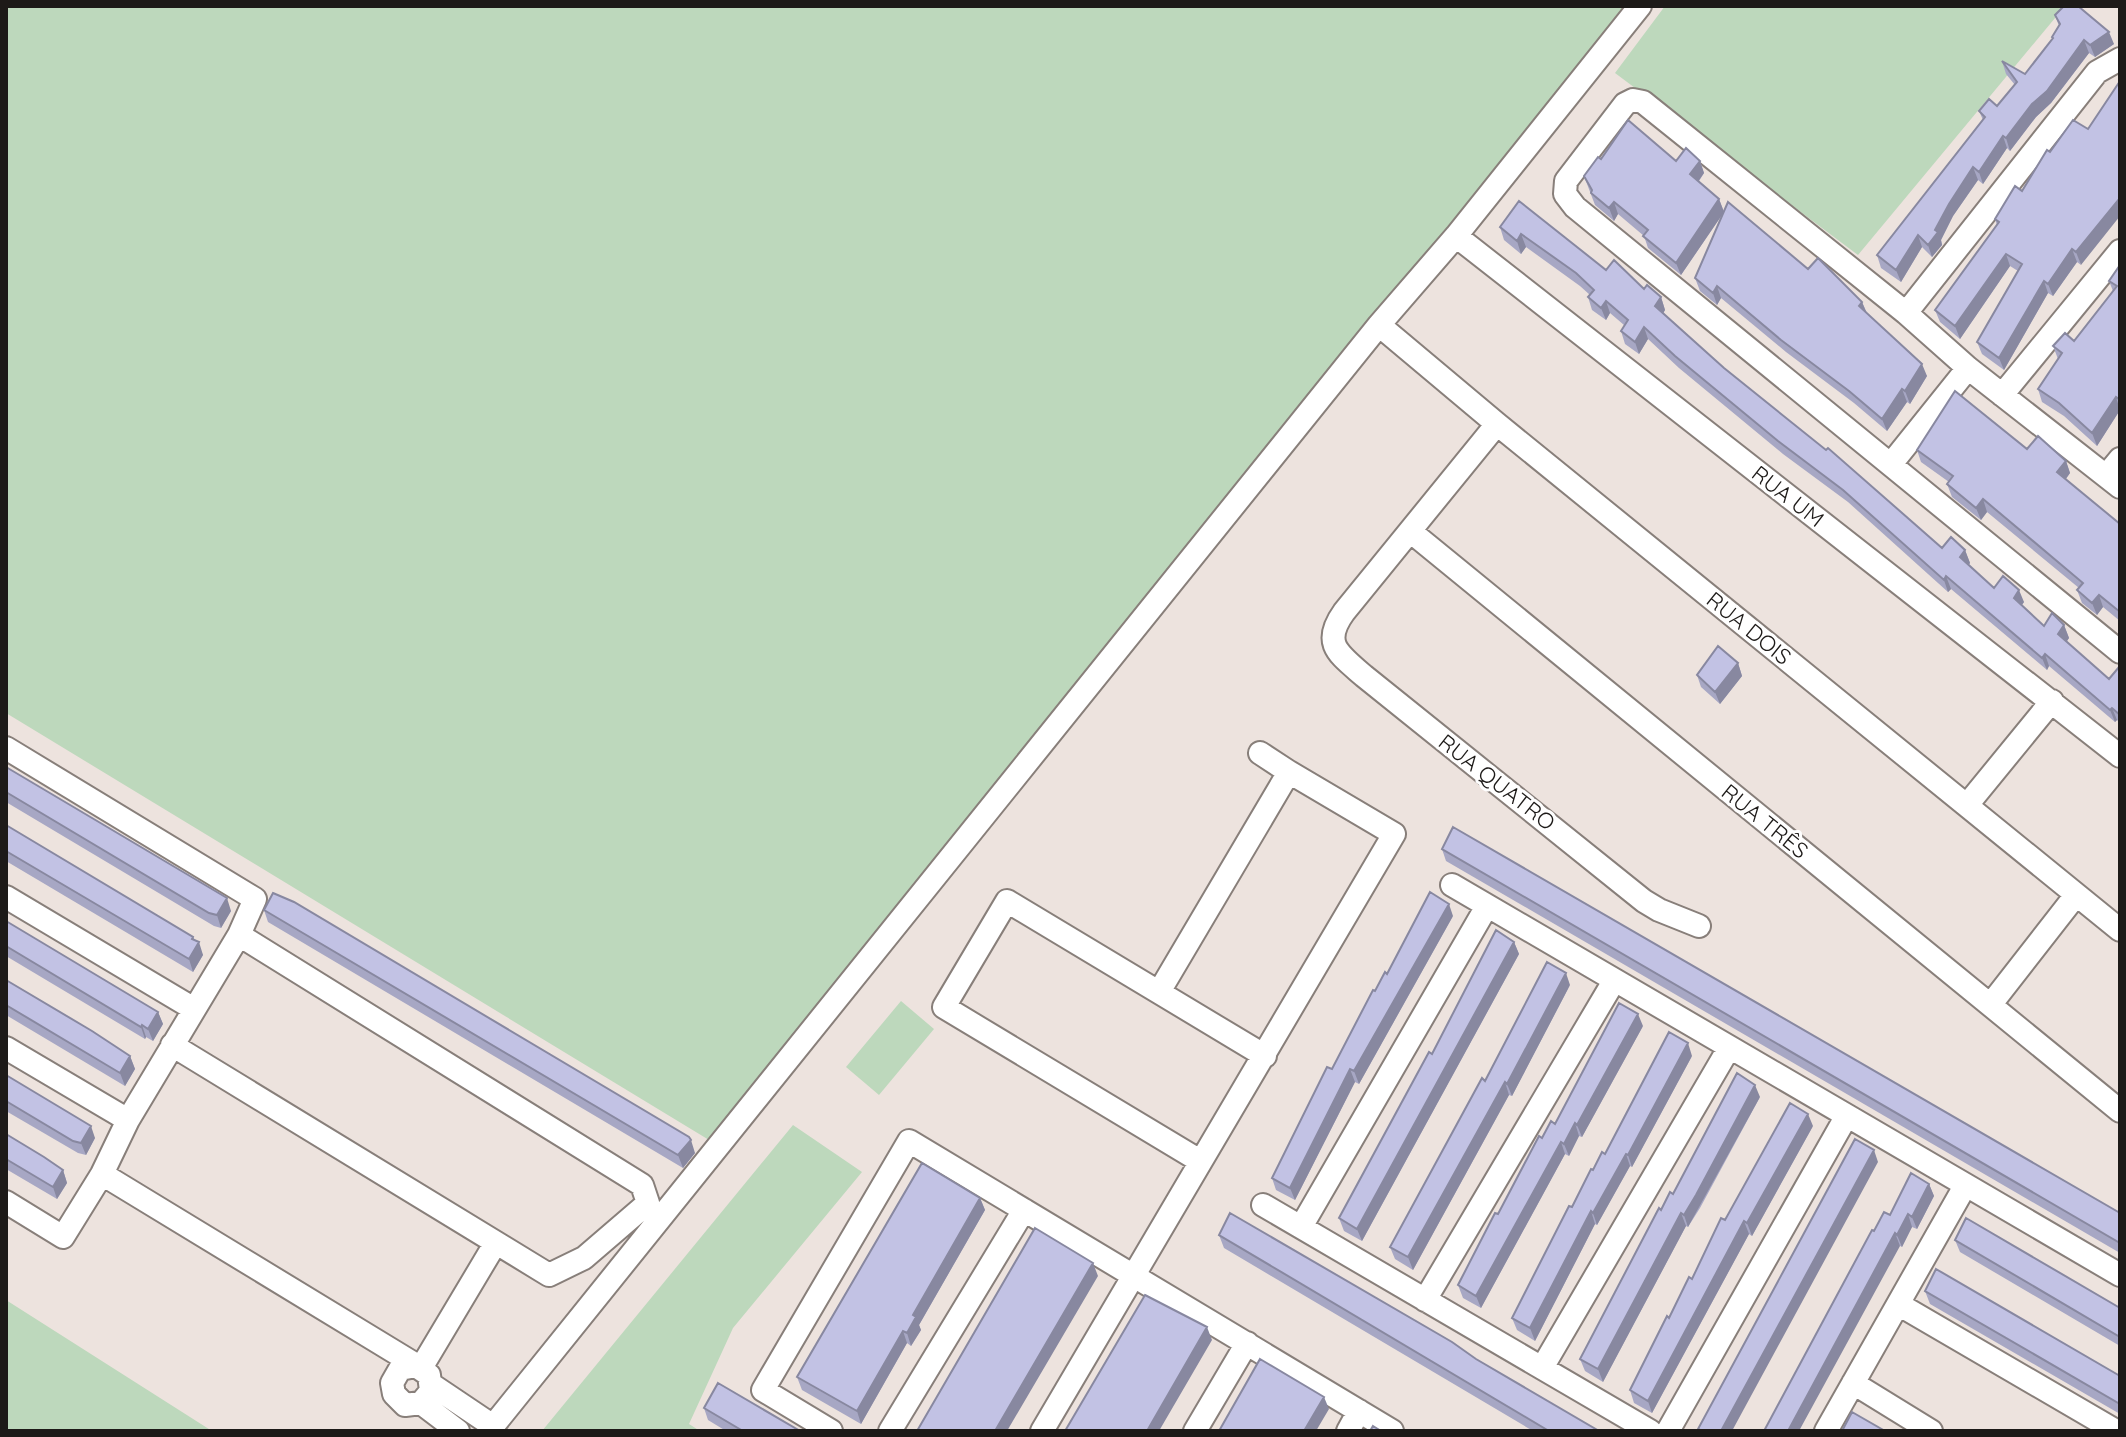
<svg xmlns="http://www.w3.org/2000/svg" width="2126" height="1437" font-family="Quicksand,sans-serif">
<rect width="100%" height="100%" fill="#ede3de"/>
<path fill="#bdd8bc" d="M6 6H1628L714 1143 6 713Z
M1665 6H2065L1858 255 1615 73Z
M901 1001 934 1029 879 1095 846 1067Z
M793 1125 862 1172 733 1328 689 1424 700 1431H542Z
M6 1300 212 1431H6Z"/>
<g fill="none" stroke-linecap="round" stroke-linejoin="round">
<g stroke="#887f7a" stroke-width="26">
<path id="minor" d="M1456 236 2120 756
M1906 313 2097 72 2120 59
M1379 325 1497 424 2120 930
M2002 395 2120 251
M1497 424 1344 612C1321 644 1339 654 1364 676L1644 901 1659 910 1699 926
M1891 464 1968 368
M2106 476 2120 459
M2120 487 1968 368 1906 313 1643 102 1633 100 1625 104 1566 181 1565 194 1575 207 2120 652
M1410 531 2120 1111
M6 748 255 899 239 935 128 1120 102 1174 63 1237 6 1202
M1260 753 1289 772
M1967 805 2052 701
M1452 885 2120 1275
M6 897 194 1009
M1991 1004 2076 895
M172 1045 549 1275 584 1258 648 1203 642 1185 239 935
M6 1048 128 1120
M1200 1161 944 1007 1007 901 1265 1056
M102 1174 421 1368 495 1244
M1263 1205 1650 1431
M1301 1227 1487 906
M1425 1300 1614 981
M1898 1304 2116 1431
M1542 1368 1729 1048
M1853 1383 1931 1431
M432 1385 493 1426
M421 1403 431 1391 429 1375 416 1366 400 1369 392 1383 394 1394 405 1405 421 1403 458 1431
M489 1431 1379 325 1456 236 1640 6
M831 1431 763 1390 909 1141 1392 1431
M890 1431 1024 1210
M1042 1431 1394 834 1289 772 1159 992
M1195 1431 1247 1343
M1348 1431 1359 1411
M1668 1431 1846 1117
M1826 1431 1965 1186"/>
</g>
<use href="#minor" stroke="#fff" stroke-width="22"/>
</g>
<path fill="#a7a7c4" d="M2055 15 2114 44 2095 57 2089 53 2051 103 2036 117 2010 151 2007 148 1983 184 1978 180 1953 216 1941 240 1942 245 1932 257 1922 247 1901 282 1881 268 1877 255 1983 120 1979 111 1997 106 2015 85 2006 74 2002 61 2025 74 2052 39V37L2059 26Z
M2047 150 2081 265 2077 262 2053 296 2048 293 2004 370 1982 354 1977 342 2018 271 2010 266 1960 339 1940 322 1935 310 1997 225 1995 219 2022 191Z
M1676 161H1700L1704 173 1699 181 1719 199 1724 212 1681 275 1648 248 1644 236 1618 214 1614 221 1595 205 1584 176Z
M1519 201 1606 270 1661 297 1665 310 1663 313 1724 368 1942 548 1965 550 1970 563 1968 565 1994 588 2024 602 2022 605 2044 626 2064 625 2069 638 2066 642 2109 679 2120 668V723L2117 720 2115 722 2049 666 2047 670 1951 589 1948 592 1848 502 1783 454 1679 368 1648 339 1639 354 1625 344 1621 331 1624 325 1610 313 1606 320 1592 310 1588 297 1590 295 1580 286 1526 247 1521 254 1504 240 1500 227Z
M2120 265V410L2097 446 2064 416 2042 402 2038 389 2058 359 2053 346 2074 341 2113 291 2109 281Z
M1808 269 1862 302 1867 313 1927 376 1910 404 1907 402 1887 431 1854 403 1786 352 1721 298 1717 305 1700 291 1695 278Z
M2027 449 2066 461 2070 473 2066 479 2120 524V621L2103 607 2097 615 2082 603 2077 590 2079 588 1987 512 1981 520 1952 497 1947 484 1949 482 1921 462 1917 450Z
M1738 663 1742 676 1720 704 1701 687 1697 675Z
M6 767 231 911 221 928 214 926 6 802Z
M6 825 195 940 203 955 193 972 6 861Z
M1442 849 2120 1213V1253L1446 861Z
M264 910 695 1153 683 1168 268 922Z
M1453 916 1359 1084 1355 1082 1295 1200 1276 1190 1272 1178 1375 991 1387 974Z
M6 921 158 1012 163 1024 153 1041 146 1037 145 1039 6 956Z
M1514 942 1519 954 1362 1241 1344 1231 1339 1218 1432 1054Z
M6 980 130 1056 135 1069 125 1086 6 1015Z
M1570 985 1512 1096 1509 1095 1413 1270 1395 1259 1390 1247Z
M1643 1026 1582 1137 1579 1136 1569 1156 1565 1154 1481 1308 1463 1298 1458 1285 1542 1138Z
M1692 1056 1632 1167 1630 1166 1597 1225 1595 1224 1535 1341 1517 1330 1512 1318 1593 1170 1605 1154Z
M6 1075 95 1138 86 1155 78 1153 6 1111Z
M1760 1097 1700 1208 1688 1227 1686 1226 1603 1382 1585 1371 1580 1359 1661 1210 1673 1194Z
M1813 1126 1752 1236 1749 1234 1652 1413 1634 1403 1630 1390 1725 1220Z
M6 1134 63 1170 67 1183 57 1199 6 1169Z
M1929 1184 1934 1196 1917 1229 1912 1227 1902 1247 1874 1231 1890 1215Z
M980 1198 985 1210 919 1325 921 1330 911 1346 907 1343 861 1424 802 1390 797 1377Z
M1219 1235 1476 1359 1599 1431H1533L1224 1248Z
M1955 1240 2120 1308V1346L1960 1252Z
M1925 1291 2120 1376V1414L1930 1304Z
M704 1408 800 1431H726L708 1420Z"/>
<path fill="#8888a0" d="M2109 32 2114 44 2095 57 2090 45Z
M2084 40 2089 53 2051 103 2036 117 2010 151 2006 138 2032 104Z
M2003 136 2007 148 1983 184 1979 172Z
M1700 161 1704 173 1695 186 1690 174Z
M1973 167 1978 180 1953 216 1941 240 1942 245 1932 257 1928 245 1949 204Z
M2120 198V216L2081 265 2076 252Z
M1719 199 1724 212 1681 275 1676 263Z
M1614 202 1618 214 1614 221 1609 208Z
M1521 234 1526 247 1521 254 1517 241Z
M1918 235 1922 247 1901 282 1896 270Z
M2072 249 2077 262 2053 296 2048 284Z
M2006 254 2010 266 1960 339 1955 326Z
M2044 281 2048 293 2004 370 1999 358Z
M1717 286 1721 298 1717 305 1713 293Z
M1661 297 1665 310 1660 319 1655 306Z
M1606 301 1610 313 1606 320 1601 308Z
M1862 302 1867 314 1859 306Z
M1644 327 1648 339 1639 354 1635 342Z
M1922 364 1927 376 1910 404 1905 391Z
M1902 389 1907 402 1887 431 1882 419Z
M2116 397 2120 410 2097 446 2092 433Z
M2066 461 2070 473 2062 484 2057 472Z
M1983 499 1987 512 1981 520 1976 508Z
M1965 550 1970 563 1965 570 1960 557Z
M1946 576 1951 589 1948 592 1944 580Z
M2019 590 2024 602 2018 610 2014 598Z
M2099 595 2103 607 2097 615 2092 603Z
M2064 625 2069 638 2063 647 2058 634Z
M2045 654 2049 666 2047 670 2042 658Z
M1738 663 1742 676 1720 704 1715 692Z
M2112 708 2117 720 2115 722 2110 710Z
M227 898 231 911 221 928 217 915Z
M1449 904 1453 916 1359 1084 1354 1071Z
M193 937 197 946 199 942 203 955 193 972 189 959Z
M1514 942 1519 954 1362 1241 1357 1229Z
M1566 973 1570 985 1512 1096 1507 1084Z
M158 1012 163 1024 153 1041 148 1029Z
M1638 1014 1643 1026 1582 1137 1577 1125Z
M142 1025 146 1037 145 1039 141 1027Z
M1688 1043 1692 1056 1632 1167 1628 1155Z
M130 1056 135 1069 125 1086 120 1073Z
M1350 1069 1355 1082 1295 1200 1290 1188Z
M1505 1082 1509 1095 1413 1270 1408 1257Z
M1755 1085 1760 1097 1688 1227 1684 1215Z
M1808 1114 1813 1126 1752 1236 1747 1223Z
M1575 1123 1579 1136 1569 1156 1564 1144Z
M91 1126 95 1138 86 1155 81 1143Z
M691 1140 695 1153 683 1168 678 1155Z
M1561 1142 1565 1154 1481 1308 1476 1296Z
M1874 1150 1878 1162 1732 1431H1721Z
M1626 1154 1630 1166 1597 1225 1593 1213Z
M63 1170 67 1183 57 1199 53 1187Z
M1929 1184 1934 1196 1917 1229 1912 1217Z
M980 1198 985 1210 919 1325 921 1330 911 1346 907 1333 913 1315Z
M1591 1211 1595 1224 1535 1341 1530 1328Z
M1681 1213 1686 1226 1603 1382 1598 1369Z
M1908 1214 1912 1227 1902 1247 1897 1235Z
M1744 1221 1749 1234 1652 1413 1648 1401Z
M1895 1233 1900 1246 1799 1431H1788Z
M1093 1263 1098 1276 1007 1431H995Z
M1207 1327 1212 1340 1159 1431H1147Z
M903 1331 907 1343 861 1424 857 1411Z
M1324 1397 1329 1409 1316 1431H1304Z"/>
<path fill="#c2c2e4" stroke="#8888a0" stroke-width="2" d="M2064 6H2078L2109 32 2090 45 2084 40 2047 91 2032 104 2006 138 2003 136 1979 172 1973 167 1949 204 1935 230 1938 232 1928 245 1918 235 1896 270 1877 255 1985 117 1979 111 1989 99 1997 106 2017 82 2002 61 2025 74 2053 38 2052 37 2060 24 2055 15Z
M2120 81V198L2076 252 2072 249 2048 284 2044 281 1999 358 1977 342 2022 264 2006 254 1955 326 1935 310 1999 222 1995 219 2015 186 2022 191 2047 150 2050 152 2073 120 2088 129Z
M1628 120 1676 161 1686 148 1700 161 1690 174 1719 199 1676 263 1643 236 1648 230 1614 202 1609 208 1591 193 1592 190 1584 176 1598 157 1601 159Z
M1519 201 1606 270 1614 260 1644 289 1647 285 1661 297 1655 306 1724 368 1826 450 1828 448 1942 548 1951 537 1965 550 1960 557 1994 588 2003 576 2019 590 2014 598 2044 626 2052 613 2064 625 2058 634 2109 679 2119 667 2120 715 2112 708 2110 710 2045 654 2042 658 1946 576 1944 580 1843 490 1778 441 1675 356 1644 327 1635 342 1621 331 1628 320 1606 301 1601 308 1588 297 1594 290 1576 273 1521 234 1517 241 1500 227Z
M1728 202 1808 269 1818 258 1862 302 1859 306 1922 364 1905 391 1902 389 1882 419 1849 391 1781 340 1717 286 1713 293 1695 278Z
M2120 265V400L2116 397 2092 433 2059 403 2038 389 2062 353 2053 346 2065 333 2074 341 2117 286 2109 281Z
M1955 391 2027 449 2038 436 2066 461 2057 472 2120 524V612L2099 595 2092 603 2077 590 2083 583 1983 499 1976 508 1947 484 1953 476 1917 450Z
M1718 646 1738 663 1715 692 1697 675Z
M6 767 227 898 217 915 209 913 6 792Z
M6 825 193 937 192 939 199 942 189 959 6 851Z
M1453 827 2120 1213V1243L1442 849Z
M1430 892 1449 904 1354 1071 1350 1069 1290 1188 1272 1178 1327 1067 1332 1069 1373 990 1375 991 1385 972 1387 974Z
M273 893 294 902 689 1137 691 1140 678 1155 264 910Z
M6 921 158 1012 148 1029 142 1025 141 1027 6 946Z
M1496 930 1514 942 1357 1229 1339 1218 1429 1052 1432 1054Z
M1547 962 1566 973 1507 1084 1505 1082 1408 1257 1390 1247 1482 1078 1485 1081Z
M6 980 92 1031 130 1056 120 1073 6 1005Z
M1619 1003 1638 1014 1577 1125 1575 1123 1564 1144 1561 1142 1476 1296 1458 1285 1495 1213 1498 1214 1539 1136 1542 1138 1551 1121 1555 1124Z
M1669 1032 1688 1043 1628 1155 1626 1154 1593 1213 1591 1211 1530 1328 1512 1318 1569 1206 1572 1207 1591 1169 1593 1170 1602 1152 1605 1154Z
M1737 1073 1755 1085 1696 1195 1684 1215 1681 1213 1598 1369 1580 1359 1659 1208 1661 1210 1670 1192 1673 1194Z
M6 1075 91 1126 81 1143 73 1141 6 1101Z
M1790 1103 1808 1114 1747 1223 1744 1221 1648 1401 1630 1390 1667 1316 1669 1318 1689 1277 1692 1279 1721 1218 1725 1220Z
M6 1134 44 1157 63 1170 53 1187 6 1159Z
M1855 1139 1874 1150 1721 1431H1702L1698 1429Z
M922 1163 980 1198 913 1315 916 1317 907 1333 903 1331 857 1411 797 1377Z
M1911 1173 1929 1184 1912 1217 1908 1214 1897 1235 1895 1233 1788 1431H1764L1872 1230 1874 1231 1884 1212 1890 1215Z
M1230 1213 1452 1342 1476 1359 1599 1431H1549L1219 1235Z
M1966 1218 2120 1308V1337L1955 1240Z
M1035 1228 1093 1263 995 1431H917Z
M1936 1269 2120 1376V1404L1925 1291Z
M1145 1295 1207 1327 1147 1431H1065Z
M1260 1359 1324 1397 1304 1431H1219Z
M718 1383 800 1431H743L704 1408Z
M1852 1412 1885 1431H1842Z
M1373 1426 1381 1431H1370Z"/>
<g text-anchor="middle" stroke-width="6" stroke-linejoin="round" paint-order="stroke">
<g font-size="22" fill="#1d1a18" stroke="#fff">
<text transform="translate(1788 496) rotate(38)" y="8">RUA UM</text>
<text transform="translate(1749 628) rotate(39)" y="8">RUA DOIS</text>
<text transform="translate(1497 782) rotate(38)" y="8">RUA QUATRO</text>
<text transform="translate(1765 821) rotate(39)" y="8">RUA TRÊS</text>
</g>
</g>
<rect width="2126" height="1437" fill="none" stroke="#1d1a18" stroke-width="16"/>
</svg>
